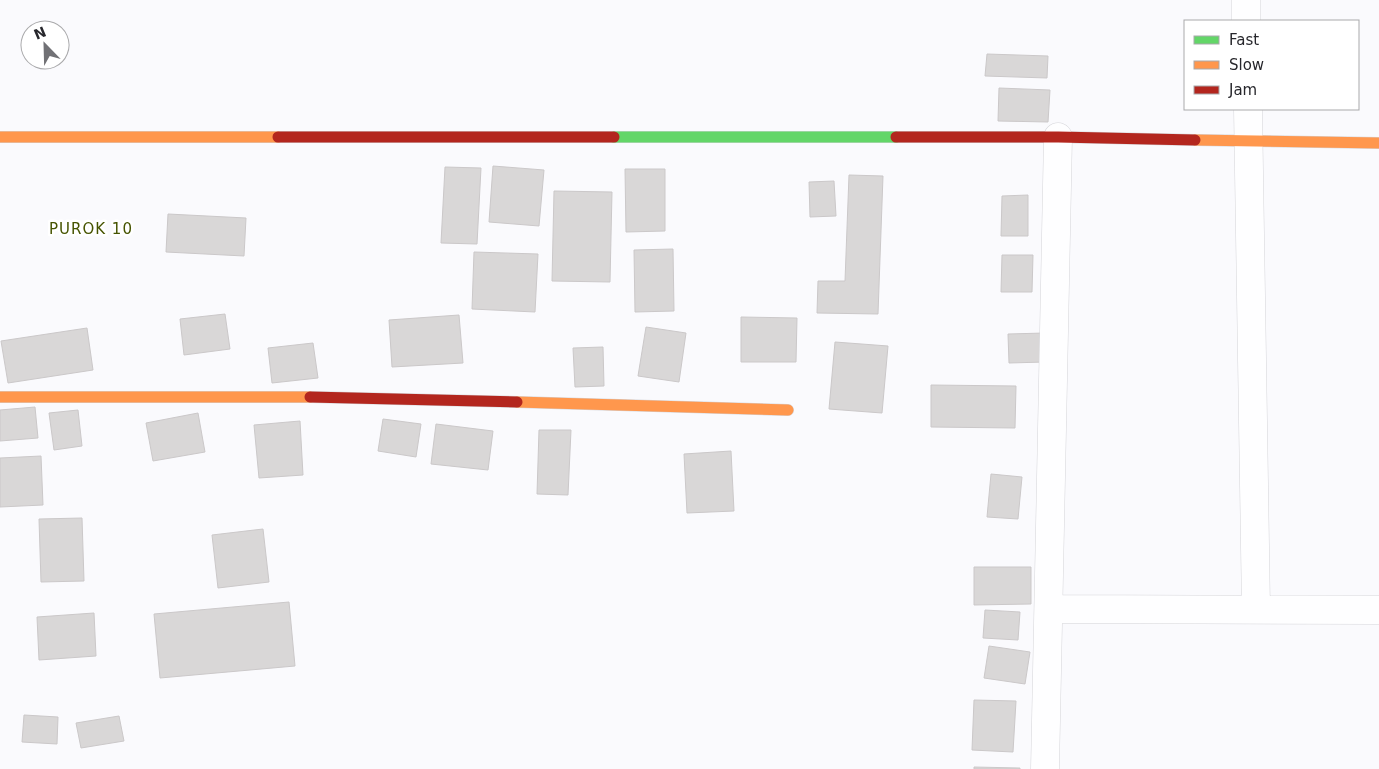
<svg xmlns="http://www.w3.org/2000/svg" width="1379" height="769" font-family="'DejaVu Sans',sans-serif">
<rect width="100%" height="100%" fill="#fafafd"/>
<path fill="#d9d7d7" stroke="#cbc8c9" d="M987 54 1048 56 1047 78 985 76Z
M999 88 1050 90 1048 122 998 121Z
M493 166 544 170 539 226 489 222Z
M445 167 481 168 477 244 441 243Z
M625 169H665V231L626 232Z
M849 175 883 176 878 314 817 313 818 281H845Z
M834 181 836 216 810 217 809 182Z
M554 191 612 192 610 282 552 281Z
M1028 195V236H1001L1002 196Z
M168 214 246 218 244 256 166 252Z
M673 249 674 311 635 312 634 250Z
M474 252 538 254 535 312 472 309Z
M1002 255H1033L1032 292H1001Z
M225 314 230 349 184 355 180 319Z
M459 315 463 363 392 367 389 320Z
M741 317 797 318 796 362H741Z
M646 327 686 333 679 382 638 376Z
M87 328 93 370 8 383 1 341Z
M1045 333V362L1009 363 1008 334Z
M835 342 888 346 882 413 829 409Z
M313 343 318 378 272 383 268 348Z
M603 347 604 386 575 387 573 348Z
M931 385 1016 386 1015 428 931 427Z
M35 407 38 438 0 441V410Z
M78 410 82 446 54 450 49 413Z
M198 413 205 452 153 461 146 423Z
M383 419 421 424 416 457 378 451Z
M300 421 303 475 259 478 254 425Z
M436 424 493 431 488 470 431 464Z
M539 430H571L568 495 537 494Z
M731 451 734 511 687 513 684 454Z
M41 456 43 505 0 507V458Z
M991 474 1022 477 1018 519 987 517Z
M82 518 84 581 41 582 39 519Z
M263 529 269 582 218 588 212 535Z
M974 567H1031V604L974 605Z
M289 602 295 666 160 678 154 614Z
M985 610 1020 612 1018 640 983 638Z
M94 613 96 656 39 660 37 617Z
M989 646 1030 652 1025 684 984 678Z
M974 700 1016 701 1013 752 972 750Z
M24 715 58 717 57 744 22 742Z
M119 716 124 741 81 748 76 723Z
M974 767 1020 768V769H974Z"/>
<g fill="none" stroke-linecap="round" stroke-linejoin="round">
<g stroke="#d5d5d9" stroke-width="29">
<path id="street" d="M1246 0V21
M1248 109 1256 609
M1049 609 1379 610
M1045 769 1058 137"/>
</g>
<g stroke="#d5d5d9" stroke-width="12">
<path id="fast" d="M614 137H896"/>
</g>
<g stroke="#d5d5d9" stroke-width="12">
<path id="slow" d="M0 137H278
M1195 140 1379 143
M0 397H310
M517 402 788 410"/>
</g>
<g stroke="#d5d5d9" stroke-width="12">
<path id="jam" d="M278 137H614
M896 137H1058L1195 140
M310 397 517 402"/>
</g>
<use href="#street" stroke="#fefeff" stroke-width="28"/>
<use href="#fast" stroke="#63d668" stroke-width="11"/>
<use href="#slow" stroke="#ff974d" stroke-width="11"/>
<use href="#jam" stroke="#b3261e" stroke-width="11"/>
</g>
<g text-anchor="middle" stroke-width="5" stroke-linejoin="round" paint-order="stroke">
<g font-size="15" letter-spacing="1" fill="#465400" stroke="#fff">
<text x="91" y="234">PUROK 10</text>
</g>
</g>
<rect x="1184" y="20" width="175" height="90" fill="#ffffff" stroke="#a9a9ab"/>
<rect x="1194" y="36" width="25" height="8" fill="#63d668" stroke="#a9a9ab"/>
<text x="1229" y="45" font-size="15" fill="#27272c">Fast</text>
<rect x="1194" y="61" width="25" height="8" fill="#ff974d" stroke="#a9a9ab"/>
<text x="1229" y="70" font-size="15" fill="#27272c">Slow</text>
<rect x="1194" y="86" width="25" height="8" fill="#b3261e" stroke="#a9a9ab"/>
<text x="1229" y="95" font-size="15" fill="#27272c">Jam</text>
<g transform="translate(45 45) rotate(337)"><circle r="24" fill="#ffffff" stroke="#a9a9ab"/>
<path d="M0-4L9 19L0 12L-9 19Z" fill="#717175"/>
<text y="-8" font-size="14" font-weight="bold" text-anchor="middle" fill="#27272c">N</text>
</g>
</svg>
